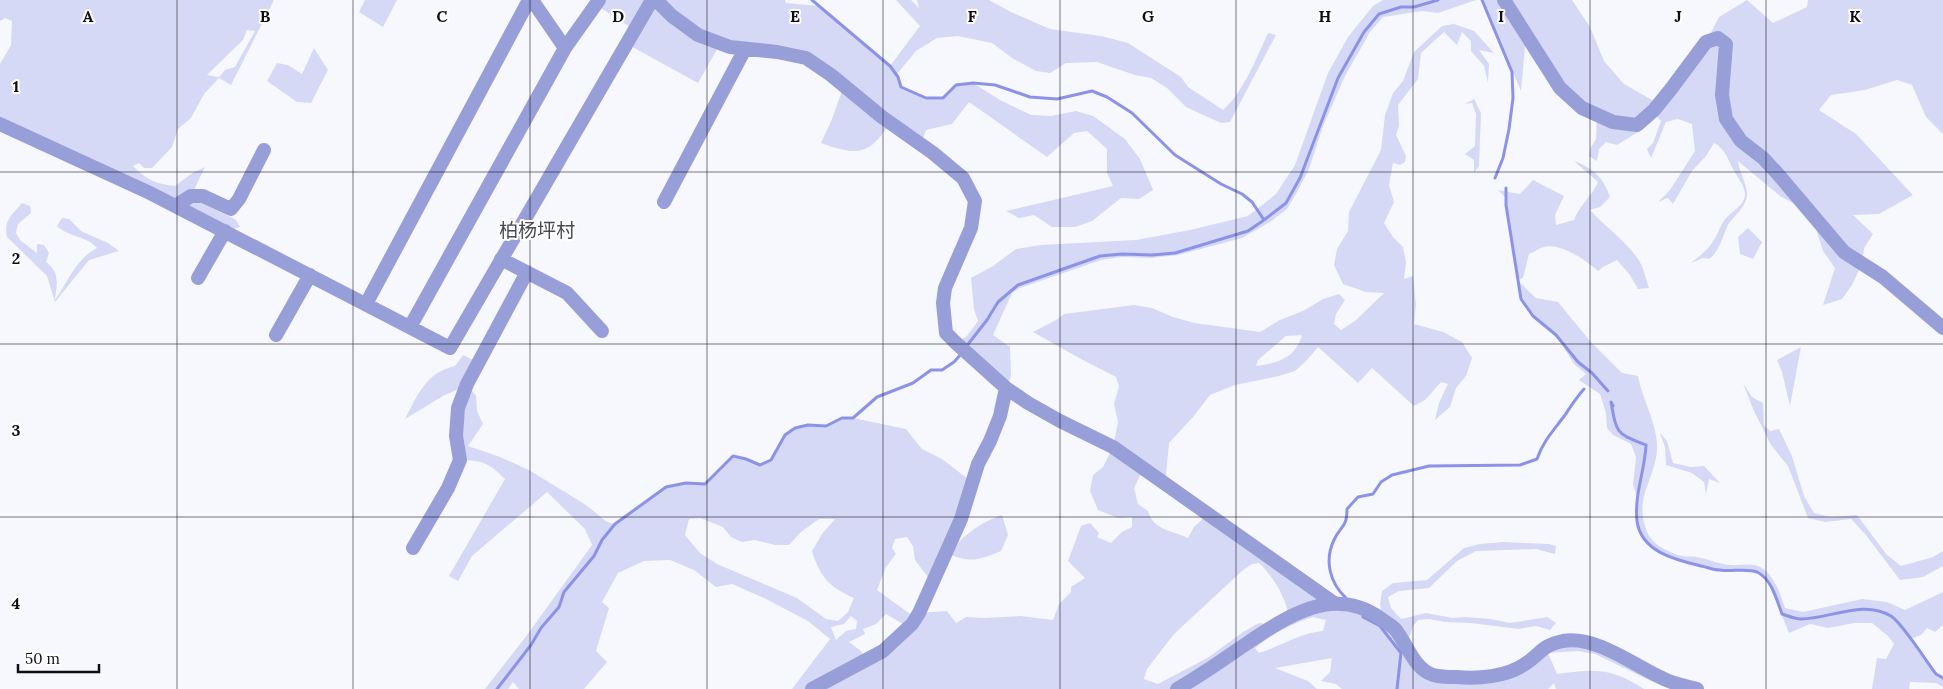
<svg xmlns="http://www.w3.org/2000/svg" width="1943" height="689" font-family="Lora,'Noto Sans SC',serif">
<rect width="100%" height="100%" fill="#f7f8fd"/>
<path fill="#d5d9f6" fill-rule="evenodd" d="M0 0H274L231 85 219 78 204 94 191 118 178 129 172 147 152 168H144L139 163 133 166C147 180 156 184 175 186L191 174 205 167 191 196 236 220 240 227 225 231 0 124V64L11 45 12 21 5 18 0 21ZM247 30 255 31 235 67 225 70 219 77 207 75 243 40Z
M365 0H397L383 27 359 12Z
M599 0H785L786 3 819 6 890 66 920 26 896 0H911L919 8 917 0H989L1011 12 1050 29 1101 36 1128 43 1181 77 1188 87 1223 110C1243 93 1257 57 1268 33L1276 35 1230 122 1221 123 1186 107 1167 88 1151 78 1135 75 1097 62 1066 63 1050 73 1036 71 1012 58 992 43 958 36 937 38 916 51 897 74 902 87 926 98H943L956 85 973 83 1000 100 1031 115 1051 116 1076 111 1093 116 1125 139 1140 159 1153 190 1139 199 1121 198 1092 221 1075 227H1052L1034 215 1019 218 1006 211 1113 186 1107 173V149L1087 131 1074 133 1047 157 969 102 952 124 926 130 921 144 890 123C869 156 857 156 821 143L832 119 844 85 806 58 720 44 698 83 627 44 635 30 596 5Z
M1383 0H1476L1438 13 1422 11 1383 17 1370 32 1345 76 1323 126 1309 169 1297 192 1287 209 1270 222 1242 238 1178 255 1151 258 1121 257 1101 260 1020 288 1012 293 993 335 1010 347 1011 376 1006 388 956 343 967 336 978 321 974 309 971 278 993 266 1016 249 1041 245 1136 240 1190 230 1248 216 1276 194 1295 165 1328 73 1348 37 1373 6Z
M1482 0H1572L1590 27 1604 61 1624 84 1659 104 1706 42 1719 17 1747 0 1773 23 1807 7 1808 0H1943V134L1926 117 1912 85 1897 80 1865 90 1831 95 1819 110 1856 134 1913 195 1879 214 1853 215 1873 234 1864 248 1862 264 1852 285 1842 299 1823 305 1835 268 1823 251 1811 213 1780 196 1738 161C1739 171 1748 187 1747 195 1746 208 1734 215 1728 225 1722 237 1720 251 1709 259L1703 258 1691 263C1700 256 1709 249 1715 238 1719 232 1721 224 1726 218 1732 211 1744 206 1745 195 1745 185 1736 176 1732 167 1727 157 1724 148 1714 143L1706 156 1692 171 1673 204 1668 198 1658 202 1670 190 1695 151 1692 124 1678 119 1666 122 1651 158 1647 149 1653 143 1661 121 1657 117 1643 129 1617 145 1606 142 1599 149 1597 161 1589 156 1590 149 1596 139 1597 115 1582 108 1526 35 1521 91Z
M1454 24 1474 31 1494 53 1479 50 1489 64 1488 83 1484 66 1471 51V41L1462 32 1457 45 1444 32 1421 53 1418 79 1398 105 1399 126 1396 135 1406 156 1405 162 1400 165 1393 163 1389 185 1394 202 1384 223 1393 237 1403 247 1406 262 1404 279 1413 276 1416 305 1414 324 1443 332 1462 342 1472 358 1466 376 1456 388 1450 407 1435 420 1439 403 1448 384 1441 382 1425 400 1414 406 1372 368 1358 383 1318 347 1306 361 1295 371 1279 376 1235 385 1210 395 1193 417 1169 443 1165 485 1143 470 1134 488 1138 504 1148 511C1153 530 1171 530 1188 538L1194 527 1208 514 1292 575 1383 619 1380 604 1382 591 1393 583 1427 580 1464 548 1480 544 1503 542 1549 544 1556 546 1555 554 1536 549 1476 551 1457 561 1429 588 1399 591 1388 597 1391 608 1401 619 1426 613 1453 618 1465 617 1491 619 1510 623 1547 617 1556 623 1550 630 1536 626 1519 629 1470 623 1445 622 1429 619 1418 620 1413 626 1406 647 1433 674 1486 678 1545 646 1588 644 1673 688 1649 680 1595 654 1578 651 1548 653 1557 674C1595 669 1610 667 1644 689H1556L1554 683 1548 689H1342L1336 684 1321 681 1330 672 1332 658 1275 668 1308 681 1317 689H792L830 639 808 621 764 598 732 584 716 587 694 570 670 560 644 561 618 573 602 602 609 608 596 651 607 662 584 689H519L513 682 508 689H485L527 635 592 545 585 529 547 492 472 556 458 581 449 576 505 479C489 463 482 460 460 460L467 385 443 396 405 419C418 395 425 373 455 366L463 355 479 363 467 384 476 396 477 411 483 424 468 446 500 457 529 470 586 505 607 522 615 524 666 487 686 483 705 484 733 456 759 465 771 460 785 435 795 428 808 425 826 426 842 418H853L906 429 922 449 942 459 972 482 956 546C967 531 985 521 1002 515L1008 535 1001 551C977 561 970 563 946 553L933 584 915 560 913 546 907 537 895 539 892 548 896 554 886 567 877 590 910 614 903 624 886 614 876 624 863 629 865 634 849 642 861 651 865 660 919 613 947 611 956 623 966 617 984 618 1021 616 1053 620 1059 604 1071 592V587L1085 578 1068 561 1081 526 1090 523 1099 533 1097 537 1111 543 1122 532 1132 527V517L1118 518 1098 510 1090 491 1093 475 1103 467 1113 447 1118 422 1114 404 1119 386 1116 377 1081 359 1033 332 1056 320 1064 314 1134 305 1152 308 1173 317 1195 323 1260 332 1280 320 1303 311 1323 299 1339 294 1345 300 1336 314 1334 324 1341 330 1355 321 1384 293 1366 292 1343 284 1334 265 1337 249 1348 231 1349 212 1381 150 1385 115 1393 93 1403 81 1414 52 1442 26ZM1302 335C1295 359 1277 363 1256 366L1258 360 1286 336ZM700 518 723 527 731 537 742 542 755 540 775 545H789L801 532 819 519H835L822 534 812 551C820 577 829 587 854 598L848 612 838 621 826 619 797 598 717 564 700 553 685 535 689 519ZM1259 563C1274 578 1286 597 1289 618L1273 625 1259 623 1243 632 1209 657 1158 684 1144 679 1147 669 1174 634 1242 571 1252 564ZM851 616 857 621 856 629 846 631 836 640 831 627 844 624ZM1313 617 1326 620 1323 631C1299 633 1282 646 1259 653L1255 648C1272 634 1291 624 1313 617Z
M314 48 328 70 311 103 297 102 267 81 277 63 288 65 302 74Z
M1474 99 1481 113 1479 166 1474 173V160L1465 154 1475 146 1476 114 1472 103 1465 104Z
M1574 161C1593 168 1604 178 1610 197L1600 207 1590 210C1606 228 1627 241 1640 262 1644 269 1646 280 1649 288L1638 289 1630 275 1617 260 1603 267 1598 271C1587 261 1560 242 1544 247 1539 248 1534 252 1529 254L1523 278 1517 280 1536 298 1558 302 1590 341 1622 373 1638 376C1642 398 1657 424 1657 445 1658 478 1631 497 1648 534 1653 545 1670 553 1682 556 1687 557 1692 556 1697 557 1709 559 1718 564 1730 565 1743 566 1755 561 1766 571 1777 582 1780 594 1785 608L1803 612 1862 599 1887 602 1905 610 1943 592V625L1935 632 1927 628 1921 635 1910 639 1936 674 1943 678V687L1936 683 1910 682 1909 689H1872L1877 658 1886 659 1894 644 1888 636 1872 623H1854L1828 628 1810 624 1789 633 1767 579 1757 572 1720 570 1679 561 1663 555 1646 542 1637 522 1638 499 1633 485 1636 457 1631 444 1613 435 1607 428 1606 413 1600 394 1579 380 1586 374 1574 364 1556 335 1533 316 1521 299 1506 198 1498 190 1520 194 1533 180 1564 196 1555 215 1556 225 1574 220C1580 204 1591 198 1598 182Z
M22 203 30 206 31 213 18 224 16 233 20 240 37 253V244L44 245 49 253 46 262C60 272 57 284 55 300 69 280 75 260 97 248 87 236 68 237 57 226L62 218 69 219 81 231 108 243 119 251 89 260 55 302 47 276 7 237C3 221 12 215 22 203Z
M1748 228 1762 242 1753 259 1740 254 1738 237Z
M1801 347 1790 406 1782 372 1777 360Z
M1743 383 1752 397 1763 403 1764 425 1770 431 1779 429 1792 456 1804 496 1814 513 1831 517 1857 515 1887 555 1901 566 1933 557 1943 551V566L1923 577 1900 580 1865 534 1851 519 1825 522 1808 518 1788 466 1771 445 1753 409Z
M1660 433 1667 441 1673 463 1691 467 1704 466 1720 483 1709 479 1706 494 1704 482 1692 473 1666 465 1665 447Z"/>
<g fill="none" stroke-linecap="round" stroke-linejoin="round">
<path stroke="#8c93e7" stroke-width="3" d="M812 0 890 66 898 77 901 87 926 98H943L956 85 973 83 995 85 1030 97 1057 99 1092 91 1107 97 1132 113 1175 155 1221 184 1242 194 1252 202 1264 220
M1482 0 1512 72 1513 98 1509 129 1503 158 1495 178
M1506 188V205L1521 299 1533 316 1556 335 1578 362 1592 373 1608 391
M965 348 987 320 998 302 1018 285 1100 256 1122 254 1152 255 1175 253 1248 231 1264 220 1286 203 1300 178 1338 78 1364 32 1379 14 1401 7H1414L1438 0
M1613 406 1611 402C1617 435 1616 433 1646 445 1645 470 1634 495 1637 521 1641 552 1676 560 1701 566 1707 567 1713 570 1720 570 1731 572 1747 568 1757 572 1772 579 1777 601 1782 614 1788 616 1795 619 1801 619 1830 619 1863 599 1891 616 1903 624 1926 661 1936 674L1943 678
M1346 598C1330 583 1324 561 1334 540 1341 525 1347 528 1347 509L1358 497 1373 494 1381 482 1392 475 1429 466 1520 465 1537 459C1543 441 1554 430 1565 415 1571 406 1576 398 1584 389
M1363 617 1380 626 1401 653 1397 689
M497 689 531 645 541 628 559 607 564 592 594 556 602 540 615 524 666 487 686 483 705 484 733 456 746 459 760 465 771 460 785 435 795 428 808 425 826 426 842 418H853L877 397 913 383 931 370H942L954 362 962 353"/>
<path stroke="#989ed7" stroke-width="14" d="M532 0 565 48
M656 0 672 16 698 35 730 47 777 52 806 58 831 75 882 117 933 153 963 178 975 201 971 228 945 288 943 303 946 333 956 343 1006 388 1028 403 1060 421 1113 447 1334 603
M1504 0 1560 88 1582 108 1613 122 1637 125 1654 110 1671 89 1706 42 1718 38 1726 44 1722 95 1726 119 1741 141 1763 158 1777 173 1844 252 1883 277 1943 328
M0 124 150 193 450 348 652 0
M664 202 745 49
M175 206 191 196H203L231 209 239 199 264 150
M501 259 567 293 602 331
M198 278 225 231
M366 304 529 0
M410 327 565 48 599 0
M276 335 310 275
M413 548 448 488 460 460 456 436 458 408 467 384 527 272
M812 689 883 651 912 624 919 613 961 519 978 464 990 441 1000 416 1006 388
M1177 689C1198 677 1220 662 1240 648 1282 620 1331 583 1380 618 1385 622 1391 625 1395 629 1408 645 1413 668 1433 675 1440 677 1449 677 1456 677 1478 679 1506 677 1525 664 1542 653 1540 646 1563 641 1596 635 1636 667 1664 679 1674 684 1686 686 1697 689"/>
</g>
<path fill="none" stroke="#0d0d12" stroke-width="1" stroke-opacity="0.55" d="M177 0V689M353 0V689M530 0V689M707 0V689M883 0V689M1060 0V689M1236 0V689M1413 0V689M1590 0V689M1766 0V689M0 172H1943M0 344H1943M0 517H1943"/>
<g text-anchor="middle" stroke-width="4" stroke-linejoin="round" paint-order="stroke">
<g font-size="19" fill="#474854" stroke="#fff">
<text x="537" y="237">柏杨坪村</text>
</g>
</g>
<g font-size="16" text-anchor="middle" font-weight="bold" fill="#0d0d12" stroke="#fff" stroke-width="4" stroke-linejoin="round" paint-order="stroke">
<text x="88" y="22">A</text>
<text x="265" y="22">B</text>
<text x="442" y="22">C</text>
<text x="618" y="22">D</text>
<text x="795" y="22">E</text>
<text x="972" y="22">F</text>
<text x="1148" y="22">G</text>
<text x="1325" y="22">H</text>
<text x="1501" y="22">I</text>
<text x="1678" y="22">J</text>
<text x="1855" y="22">K</text>
<text x="16" y="92">1</text>
<text x="16" y="264">2</text>
<text x="16" y="436">3</text>
<text x="16" y="609">4</text>
</g>
<path d="M18 664v8h81v-8" fill="none" stroke="#0d0d12" stroke-width="2.5"/>
<text x="25" y="664" font-size="15" fill="#0d0d12" stroke="#ffffff" stroke-width="4" paint-order="stroke">50 m</text>
</svg>
